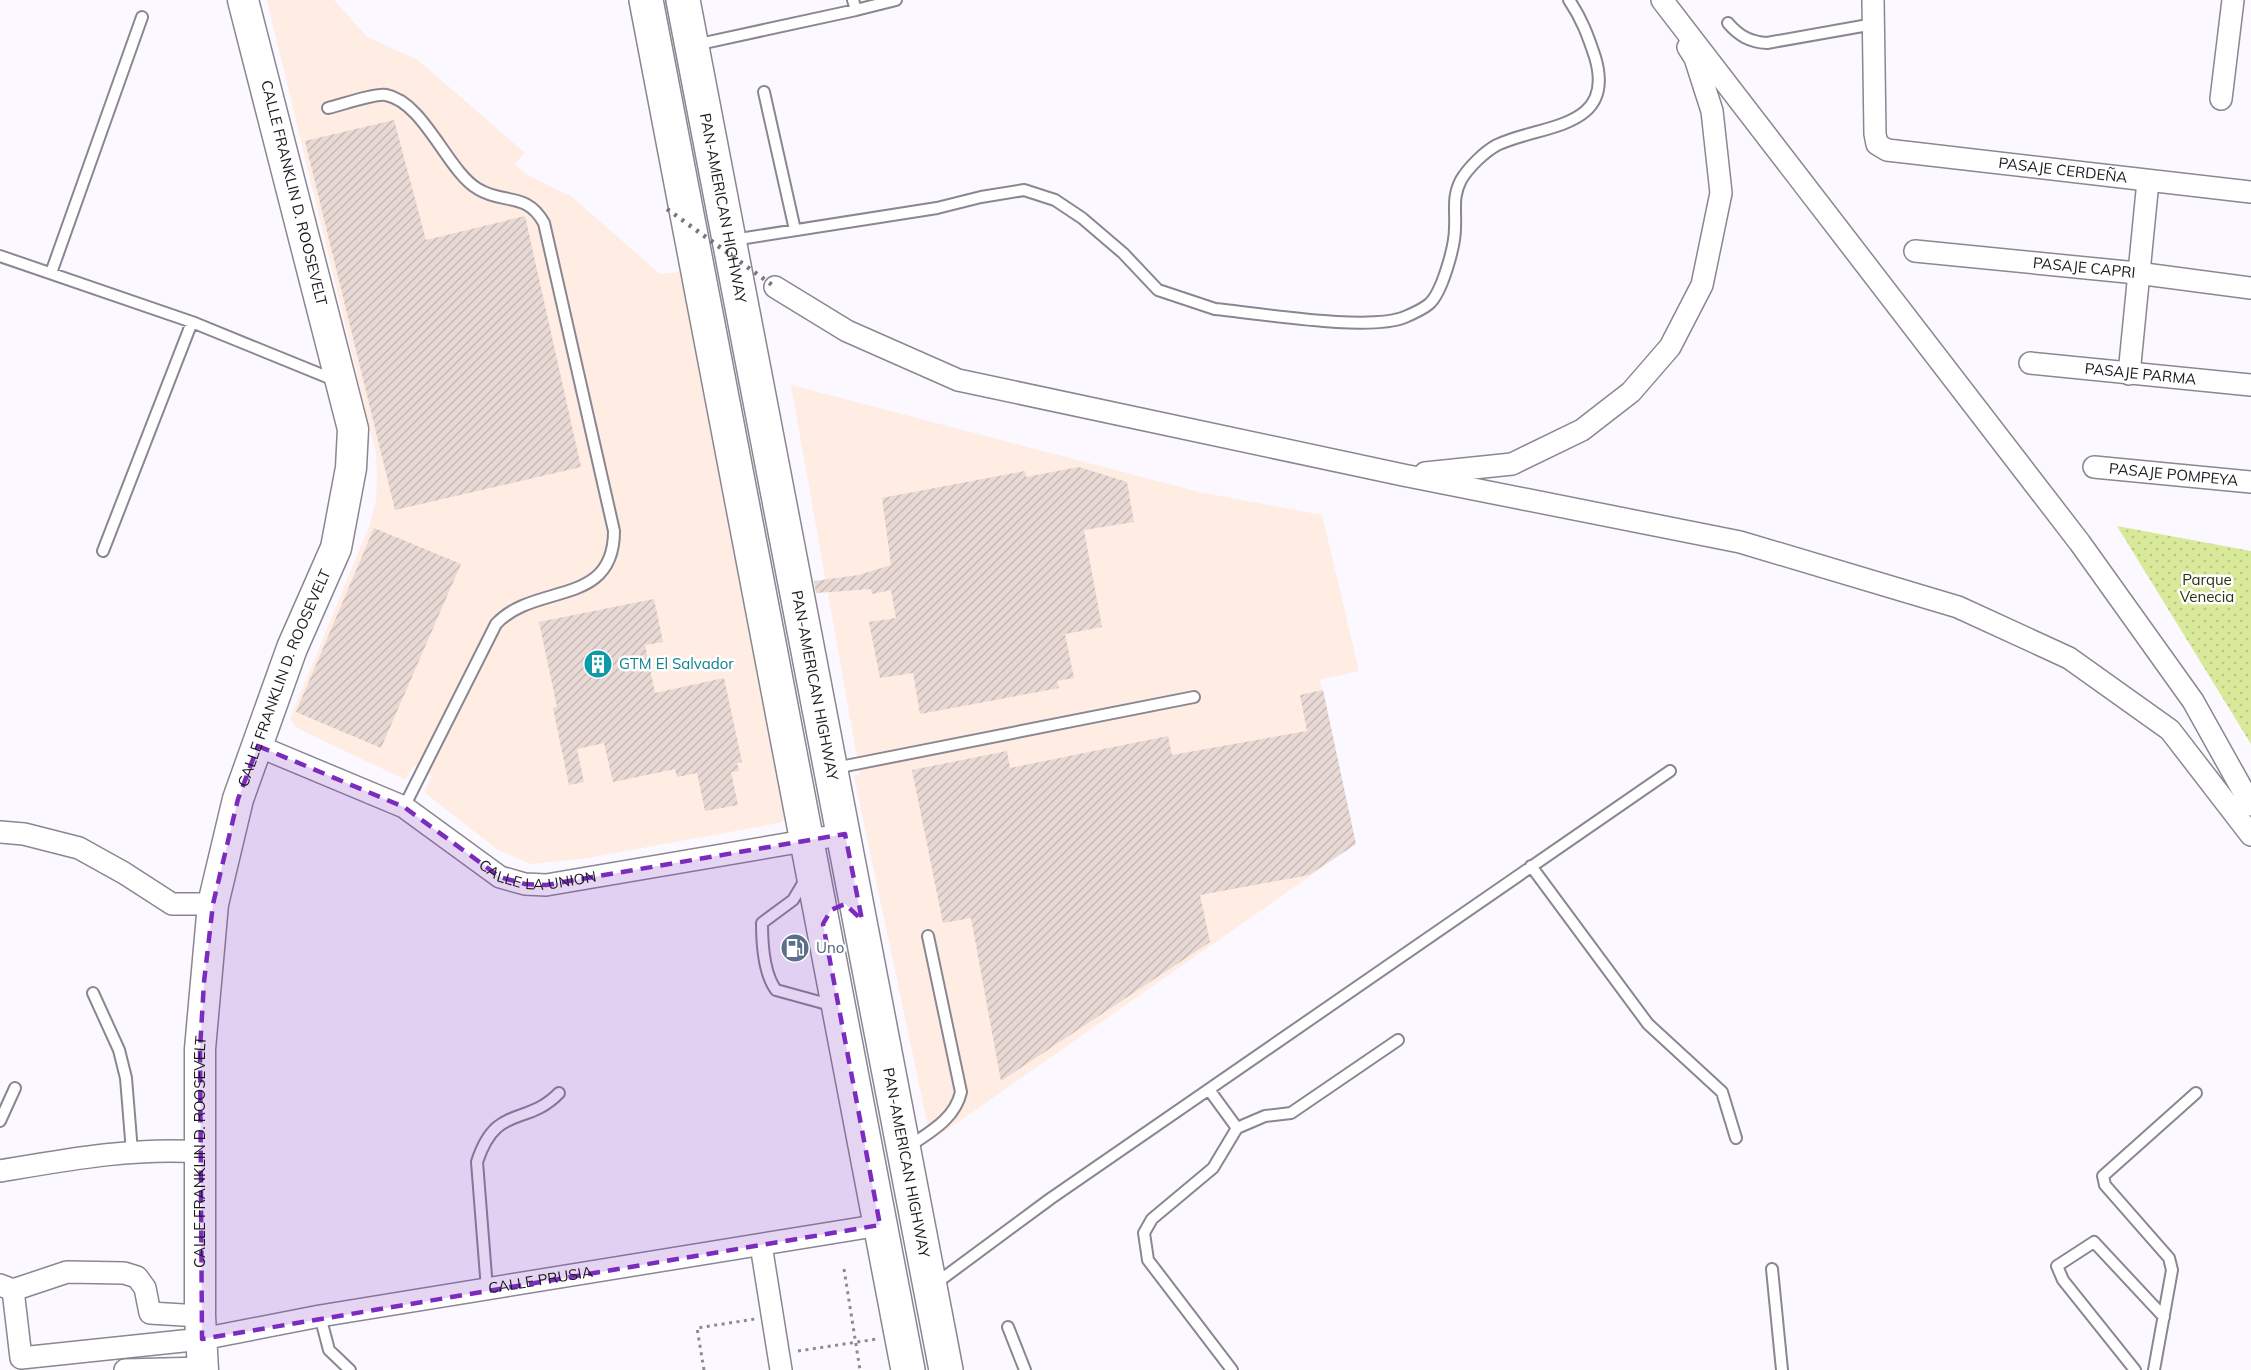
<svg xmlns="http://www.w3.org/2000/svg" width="2251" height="1370" font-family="Mulish,sans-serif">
<defs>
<pattern id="grass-dots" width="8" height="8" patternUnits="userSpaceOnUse" patternTransform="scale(1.5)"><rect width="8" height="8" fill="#d8e99a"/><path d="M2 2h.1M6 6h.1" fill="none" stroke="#b9c784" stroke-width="1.8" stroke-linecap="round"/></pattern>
<pattern id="building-hatch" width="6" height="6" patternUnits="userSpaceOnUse" patternTransform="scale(1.5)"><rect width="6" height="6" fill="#e8d9d4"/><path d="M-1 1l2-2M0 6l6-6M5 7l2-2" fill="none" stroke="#c6bab6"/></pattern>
</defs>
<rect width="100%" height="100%" fill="#fbf9ff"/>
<path fill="#ffece2" d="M267 0H334L367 37 418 60 525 153 515 164 524 173 572 197 660 274 680 272 760 669 787 813 785 819 779 823 587 858 531 864 498 850 424 792 432 776 413 765 406 780 303 731 295 726 290 719 370 524 376 500 377 479 376 453Z
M791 385 1199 492 1322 515 1359 671 1301 684 1320 680 1356 844 931 1141 854 776 860 774Z"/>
<path fill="url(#grass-dots)" d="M2117 526 2251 551V744Z"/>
<path fill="url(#building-hatch)" d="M394 120 426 240 525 216 581 467 395 510 305 141Z
M1079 467 1127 482 1134 522 1084 530 1102 627 1065 634 1074 678 1057 681 1059 688 920 714 913 673 880 678 869 622 896 618 891 590 872 594 871 589 816 593 814 581 859 575 891 565 882 498 1025 471 1026 477Z
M374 528 461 564 381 748 296 712Z
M654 599 663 642 645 645 655 693 724 678 742 762 737 763 739 771 731 772 738 805 705 811 697 773 677 777 675 769 613 782 604 743 577 749 584 782 569 785 553 708 557 707 539 622Z
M1323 690 1356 844 1309 875 1200 895 1210 942 1001 1081 971 918 943 923 912 770 1007 751 1010 768 1168 736 1172 755 1307 731 1300 695Z"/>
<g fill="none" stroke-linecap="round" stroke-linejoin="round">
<g stroke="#8a8692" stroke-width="14">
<path id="lane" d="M856 10 896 0
M1728 23C1739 36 1750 42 1767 43L1874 24
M695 45 856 10 853 0
M764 92 795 230
M328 108C341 105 375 93 386 95 424 102 448 172 478 189 504 205 526 191 544 223L614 531C614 608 535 582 496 624L404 807
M733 240 937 208 981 197 1024 190 1055 200 1082 218 1123 253 1158 290 1215 309C1259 313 1368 332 1405 317 1412 314 1423 309 1429 304 1442 293 1455 246 1455 228 1456 210 1452 197 1461 180 1468 168 1484 152 1497 145 1541 124 1617 130 1595 57 1588 36 1582 19 1569 0
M0 256 192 322 337 381
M51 273 142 17
M103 551 192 322
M835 768 1194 697
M1531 866 1648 1024 1722 1092 1736 1138
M805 880 793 900 762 923C762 942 764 974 776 990L827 1004
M93 993 119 1050 126 1078 132 1152
M1210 1091 1237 1128
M0 1121 15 1088
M908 1147C930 1132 955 1119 961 1092L928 936
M1772 1269 1782 1370
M935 1284 1050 1199 1670 771
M487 1289 477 1162C496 1103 526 1127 559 1093
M320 1316 329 1350 350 1370
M1008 1327 1025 1370
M1232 1370 1148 1260 1144 1233 1152 1219 1213 1168 1237 1128 1265 1116 1291 1113 1398 1040
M2135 1370 2063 1280 2057 1266 2094 1242 2164 1317
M2154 1370 2172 1270 2169 1258 2105 1185 2103 1176 2196 1093"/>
</g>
<g stroke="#8a8692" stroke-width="24">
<g id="street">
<path d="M1662 0 2080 543 2193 701 2251 805"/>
<path id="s1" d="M1873 0 1875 134 1877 144 1887 150 2251 192"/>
<path d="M2221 99 2233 0"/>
<path id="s2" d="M1915 251 2137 273 2251 288"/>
<path d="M775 287 847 331 958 380 1403 475 1740 542 1958 607 2069 658 2170 730 2251 835"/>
<path id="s3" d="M2030 363 2251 385"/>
<path d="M2129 374 2148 181"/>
<path id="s4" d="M2094 467 2251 482"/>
<path d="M1425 473 1512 464 1582 430 1631 392 1670 347 1702 285 1721 193 1712 111 1695 58 1688 47"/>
<path id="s5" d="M258 746 404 807 500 877 525 884 546 885 845 834"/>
<path d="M0 832 24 834 79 848 124 873 172 904H213"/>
<path d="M0 1171C65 1160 134 1147 200 1152"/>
<path d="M761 1245 781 1370"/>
<path d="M0 1285 13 1290 67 1272 124 1273 137 1277 145 1288 150 1313 200 1316"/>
<path id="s6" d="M13 1290 21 1358 202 1339 320 1316 880 1225"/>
<path d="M125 1370 203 1368"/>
</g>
</g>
<g stroke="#8a8692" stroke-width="33">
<g id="secondary">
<path id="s7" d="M203 1370 200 1316V1049L213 904 238 799 292 648 336 548 351 468 353 429 243 0"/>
</g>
</g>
<g stroke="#8a8692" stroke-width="36">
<g id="highway">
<path d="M646 0 908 1370"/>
<path id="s8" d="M683 0 946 1370"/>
</g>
</g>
<path stroke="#8c8a90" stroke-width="3" stroke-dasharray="3 4.5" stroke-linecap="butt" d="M844 1269 860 1370
M798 1351 877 1339
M704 1370 697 1328 755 1319"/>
<use href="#lane" stroke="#fff" stroke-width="10"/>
<use href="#street" stroke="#fff" stroke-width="21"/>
<use href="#secondary" stroke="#fff" stroke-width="30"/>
<use href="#highway" stroke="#fff" stroke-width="33"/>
<path stroke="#78767c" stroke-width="4.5" stroke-dasharray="3 6" stroke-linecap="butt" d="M667 209 775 287"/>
</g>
<path fill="#7b2cbf" fill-opacity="0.2" stroke="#7b2cbf" stroke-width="4.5" stroke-dasharray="12 8" stroke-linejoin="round" d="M258 746 404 807 500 877 525 884 546 885 845 834 862 920 845 904 831 910 823 924 880 1225 202 1339 200 1049 204 982 213 904 238 799Z"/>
<defs>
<g id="building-disc" transform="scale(1.5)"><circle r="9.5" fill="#0f9aa8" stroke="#fff"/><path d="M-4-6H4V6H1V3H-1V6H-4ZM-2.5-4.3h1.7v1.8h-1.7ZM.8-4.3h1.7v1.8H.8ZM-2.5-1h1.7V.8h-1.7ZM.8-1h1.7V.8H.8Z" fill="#fff"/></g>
<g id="fuel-disc" transform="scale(1.5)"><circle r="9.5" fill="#5c6f8a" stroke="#fff"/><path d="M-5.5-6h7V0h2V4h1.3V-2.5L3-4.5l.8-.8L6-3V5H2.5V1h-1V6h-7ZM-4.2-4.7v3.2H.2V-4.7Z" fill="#fff"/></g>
</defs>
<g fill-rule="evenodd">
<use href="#building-disc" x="598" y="664"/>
<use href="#fuel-disc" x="795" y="948"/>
</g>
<g text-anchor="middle" stroke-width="5" stroke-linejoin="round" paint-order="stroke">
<g font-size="15" fill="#1b191e" stroke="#fff">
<text dy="5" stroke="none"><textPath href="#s1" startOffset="333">PASAJE CERDEÑA</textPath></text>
<text transform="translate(294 193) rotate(76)" y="5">CALLE FRANKLIN D. ROOSEVELT</text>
<text dy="5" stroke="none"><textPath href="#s8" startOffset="212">PAN-AMERICAN HIGHWAY</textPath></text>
<text dy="5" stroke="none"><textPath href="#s2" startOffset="170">PASAJE CAPRI</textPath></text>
<text dy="5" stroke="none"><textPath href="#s3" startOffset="111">PASAJE PARMA</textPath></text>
<text dy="5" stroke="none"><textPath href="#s4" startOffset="80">PASAJE POMPEYA</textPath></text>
<text dy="5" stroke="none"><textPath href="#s7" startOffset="704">CALLE FRANKLIN D. ROOSEVELT</textPath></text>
<text dy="5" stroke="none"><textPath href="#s8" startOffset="698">PAN-AMERICAN HIGHWAY</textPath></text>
<text dy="5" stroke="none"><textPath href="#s5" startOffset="314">CALLE LA UNION</textPath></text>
<text dy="5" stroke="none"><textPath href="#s7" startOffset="218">CALLE FRANKLIN D. ROOSEVELT</textPath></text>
<text dy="5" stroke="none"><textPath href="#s8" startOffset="1184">PAN-AMERICAN HIGHWAY</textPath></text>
<text dy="5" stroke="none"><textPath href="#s6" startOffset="594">CALLE PRUSIA</textPath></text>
</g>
<g font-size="15" fill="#2c3308" stroke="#fff">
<text x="2207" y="585">Parque<tspan x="2207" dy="17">Venecia</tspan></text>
</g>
<g font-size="15" fill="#0d838f" stroke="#fff" text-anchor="start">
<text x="619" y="669">GTM El Salvador</text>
</g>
<g font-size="15" fill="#4e5e75" stroke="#fff" text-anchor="start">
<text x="816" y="953">Uno</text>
</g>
</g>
</svg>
